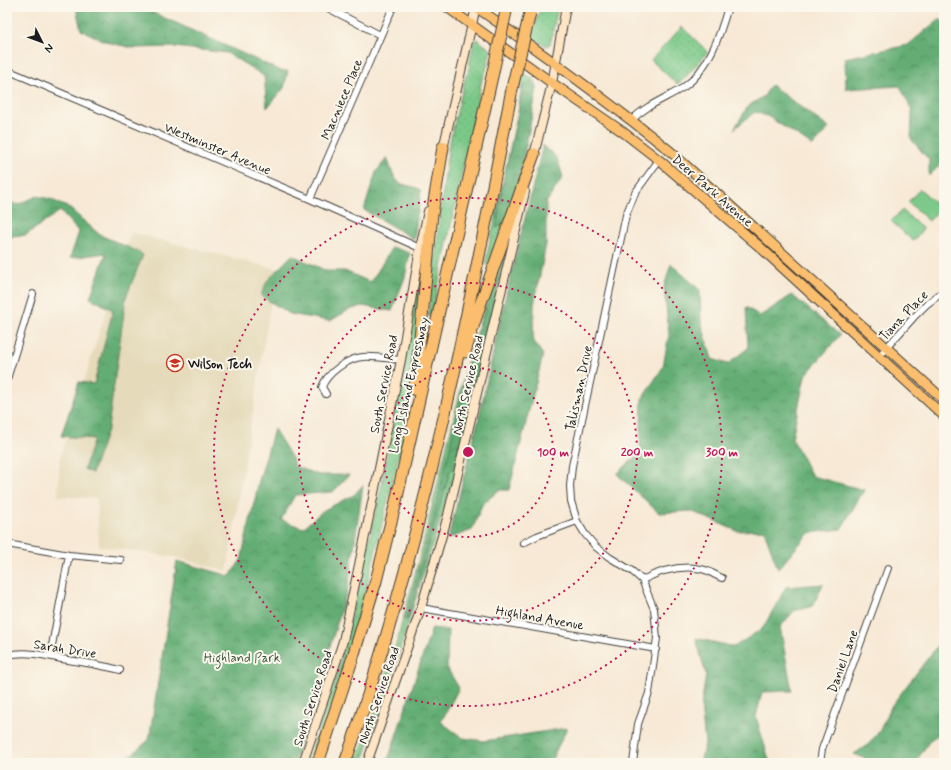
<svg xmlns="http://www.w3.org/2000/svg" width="951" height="770" font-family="Mynerve,sans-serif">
<defs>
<pattern id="grass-dots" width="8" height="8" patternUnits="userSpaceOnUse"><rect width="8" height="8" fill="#7bc989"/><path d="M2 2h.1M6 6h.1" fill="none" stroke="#6aac76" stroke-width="1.8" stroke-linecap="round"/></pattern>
<pattern id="forest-crowns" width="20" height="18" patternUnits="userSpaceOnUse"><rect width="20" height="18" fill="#64ad75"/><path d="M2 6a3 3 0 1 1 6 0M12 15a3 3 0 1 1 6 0" fill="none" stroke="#528c5f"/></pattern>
</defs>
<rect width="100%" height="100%" fill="#fbf7ec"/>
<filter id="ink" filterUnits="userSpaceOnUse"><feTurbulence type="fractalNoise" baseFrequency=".025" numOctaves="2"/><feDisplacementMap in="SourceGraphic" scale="8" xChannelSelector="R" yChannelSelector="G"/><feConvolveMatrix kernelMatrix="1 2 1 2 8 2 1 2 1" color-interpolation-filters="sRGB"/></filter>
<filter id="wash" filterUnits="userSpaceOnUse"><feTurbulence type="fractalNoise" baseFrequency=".012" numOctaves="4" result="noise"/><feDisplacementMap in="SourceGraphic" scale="16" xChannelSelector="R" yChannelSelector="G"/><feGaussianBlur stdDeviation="0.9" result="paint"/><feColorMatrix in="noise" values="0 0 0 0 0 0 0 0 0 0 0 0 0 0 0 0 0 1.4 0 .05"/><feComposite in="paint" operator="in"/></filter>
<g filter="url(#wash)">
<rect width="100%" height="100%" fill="#f7e9d5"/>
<path fill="#e5daba" d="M131 232 276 269 227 571 175 557 99 546 97 498 58 496 60 457Z"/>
<path fill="url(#grass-dots)" stroke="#4c7252" d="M541 7H558L550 44 546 46 531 37Z
M682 27 708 52 684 79 677 84 651 60Z
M477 39 491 50 486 70 482 79 432 314 431 316H428L448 150 466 75 468 73 473 44Z
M523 73 535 81 537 88 518 186 488 266 485 264 518 112Z
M502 260 504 261 501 275 458 463 381 710 362 763H356L376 709 398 638 424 540 471 347Z
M419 279H423L413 378 401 447 351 650 314 763H307L335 681 356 597 382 484Z"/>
<path fill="url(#forest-crowns)" stroke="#406448" d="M76 7H141L281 71H288L284 88 267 108 264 76 227 53 174 47 134 48 110 43 81 30Z
M939 19 944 22V161L929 176V160L911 139 912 111 900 86 846 89 845 58 908 45Z
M531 82 537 88 518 186 505 223 496 228 502 188 524 83Z
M771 85 829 128 813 146 769 117 755 112 734 129 748 106 764 96Z
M543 145 557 158 563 177 546 203V244L534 305 533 340 543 355 509 490H499L482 505 472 530 448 539 479 417 504 303Z
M387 158C390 165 392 174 396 179 402 188 415 184 421 191L414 239 364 210 376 172Z
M37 196 50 199 69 208 100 235 137 251 143 255 126 297 108 428 92 473 84 469 94 439 61 436 79 382 94 384 113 310 90 298 106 253 70 258 79 232 60 211 26 235 13 236 7 240V200L17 205Z
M392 247 410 253 405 277 392 311 362 306 349 310 330 321 290 314 261 296 267 281 292 255 327 271H345L370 282 378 271Z
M671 264 700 290 701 321 712 359 728 364 748 348 746 307 760 316 792 295 840 335 805 376 792 438 812 476 864 490 841 529 809 533 778 569 764 530 737 531 691 511 659 513 617 474 640 453 642 399 663 367 669 334 664 287Z
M501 275 458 465 450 471 408 619 405 620 434 515 470 359 489 295Z
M274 429 292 458 294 466 319 475H349L333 492 295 495 281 520 303 528 324 510 354 495 363 485 348 588 294 763H121L149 740 177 561 230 576 241 560 259 481Z
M823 584 813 606 794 611 780 627 792 691 762 692 756 717 770 763H700L705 743 701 706 706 675 696 638 734 647 763 628 786 587Z
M432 628 448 630 447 668 459 688 441 722 463 738 484 741 567 728 550 763H387Z
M944 637V731L930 740 915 763H877L854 754 869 744 880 730 892 705Z"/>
<path fill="#7bc989" stroke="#4c7252" d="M920 189 941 208 929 221 908 202Z
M902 210 923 229 913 241 891 221Z"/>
</g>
<g filter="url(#ink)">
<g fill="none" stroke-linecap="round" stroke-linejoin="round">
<g stroke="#3d3b38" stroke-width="8">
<path id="minor" d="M326 7 380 35
M7 70 310 199 420 248
M632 120C646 105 667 98 684 87 709 69 720 35 728 7
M310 199 393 7
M879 356 914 317 927 304 944 291
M7 379 33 294
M326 394 322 387C327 373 348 358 363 357 375 356 389 359 401 360
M523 543 537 536 577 521
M7 544 69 555 121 560
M642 580C662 570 686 563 708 571 712 573 717 576 722 578
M421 608 656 649
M7 655C26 651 44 655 62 659 82 662 101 665 120 670
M50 656 69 555
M633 763 638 724 649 693 657 638 654 609 642 580 632 571 609 557 596 547 585 534 577 521 571 501 570 486 572 466 626 215 635 193 659 160
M820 763 822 749 888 568"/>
</g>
<g stroke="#3d3b38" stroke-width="10">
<path id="secondary" d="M442 153 476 7
M533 159 552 83 566 7
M303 763 343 641 373 498 401 360 420 248 428 211
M367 763 421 608 448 515 525 192"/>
</g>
<g stroke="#3d3b38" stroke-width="11">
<path id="primary" d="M447 7 552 83 623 132 659 160 760 247 944 416
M476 7C542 53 607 100 670 151L944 400"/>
</g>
<g stroke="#3d3b38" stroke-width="13">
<path id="motorway" d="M465 352 479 308 534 154
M415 390 432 214 443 147
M318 763 352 660 376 581 395 506 493 72
M345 763C423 543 469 313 513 84"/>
</g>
<use href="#minor" stroke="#fff" stroke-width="6"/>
<use href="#secondary" stroke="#fde5c5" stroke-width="8"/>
<use href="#primary" stroke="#fabe6e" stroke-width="9"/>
<use href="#motorway" stroke="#fabe6e" stroke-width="11"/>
<g stroke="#3d3b38" stroke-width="13" stroke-linecap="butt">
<path id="motorway-bridge" d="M493 72 507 7
M513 84 530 13"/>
</g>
<use href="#motorway-bridge" stroke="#fabe6e" stroke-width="11"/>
</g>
</g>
<g fill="none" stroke="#c2185b" stroke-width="2" stroke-dasharray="2 4">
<circle cx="468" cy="452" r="85"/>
<circle cx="468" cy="452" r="169"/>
<circle cx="468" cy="452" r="254"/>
</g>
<defs>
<g id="school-ring" transform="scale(0.9)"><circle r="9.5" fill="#fbf7ec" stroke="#c8321e" stroke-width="1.5"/><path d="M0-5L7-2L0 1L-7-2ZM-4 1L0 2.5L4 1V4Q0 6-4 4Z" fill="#c8321e"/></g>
</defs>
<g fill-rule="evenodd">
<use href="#school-ring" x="175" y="363"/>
</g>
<g text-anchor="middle" stroke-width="4" stroke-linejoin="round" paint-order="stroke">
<g font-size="13" fill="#1c1c1c" stroke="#fbf7ec">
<text transform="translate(341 99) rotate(-67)" y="5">Macniece Place</text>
<text transform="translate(218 148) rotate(23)" y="5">Westminster Avenue</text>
<text transform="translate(713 190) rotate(41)" y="5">Deer Park Avenue</text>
<text transform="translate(903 315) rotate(-46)" y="5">Tiana Place</text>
<text transform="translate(383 384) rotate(-79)" y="5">South Service Road</text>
<text transform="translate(408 385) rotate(-77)" y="5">Long Island Expressway</text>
<text transform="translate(467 385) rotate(-77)" y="5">North Service Road</text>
<text transform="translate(578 388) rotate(-78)" y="5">Talisman Drive</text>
<text transform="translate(540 617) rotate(10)" y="5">Highland Avenue</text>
<text transform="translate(65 648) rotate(9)" y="5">Sarah Drive</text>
<text transform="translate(842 661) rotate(-70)" y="5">Daniel Lane</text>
<text transform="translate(378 695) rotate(-71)" y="5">North Service Road</text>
<text transform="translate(312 698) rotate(-72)" y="5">South Service Road</text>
</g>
<g font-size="13" font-weight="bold" fill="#1c1c1c" stroke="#fbf7ec" text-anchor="start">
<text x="188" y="368">Wilson Tech</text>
</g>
<g font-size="13" fill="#3d5942" stroke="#fbf7ec">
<text x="242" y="662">Highland Park</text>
</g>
</g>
<circle cx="468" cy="452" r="6" fill="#c2185b" stroke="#fbf7ec" stroke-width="2"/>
<g font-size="12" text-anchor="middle" font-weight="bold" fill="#c2185b" stroke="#fbf7ec" stroke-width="4" stroke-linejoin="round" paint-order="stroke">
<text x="553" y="456">100 m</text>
<text x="637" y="456">200 m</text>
<text x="722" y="456">300 m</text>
</g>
<rect width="951" height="770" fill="none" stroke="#fbf7ec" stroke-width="24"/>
<g transform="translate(42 42) rotate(132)" stroke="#fbf7ec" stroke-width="3" paint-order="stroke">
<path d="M0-3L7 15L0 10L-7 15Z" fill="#1c1c1c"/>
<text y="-6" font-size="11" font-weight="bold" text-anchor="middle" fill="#1c1c1c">N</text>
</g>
</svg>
